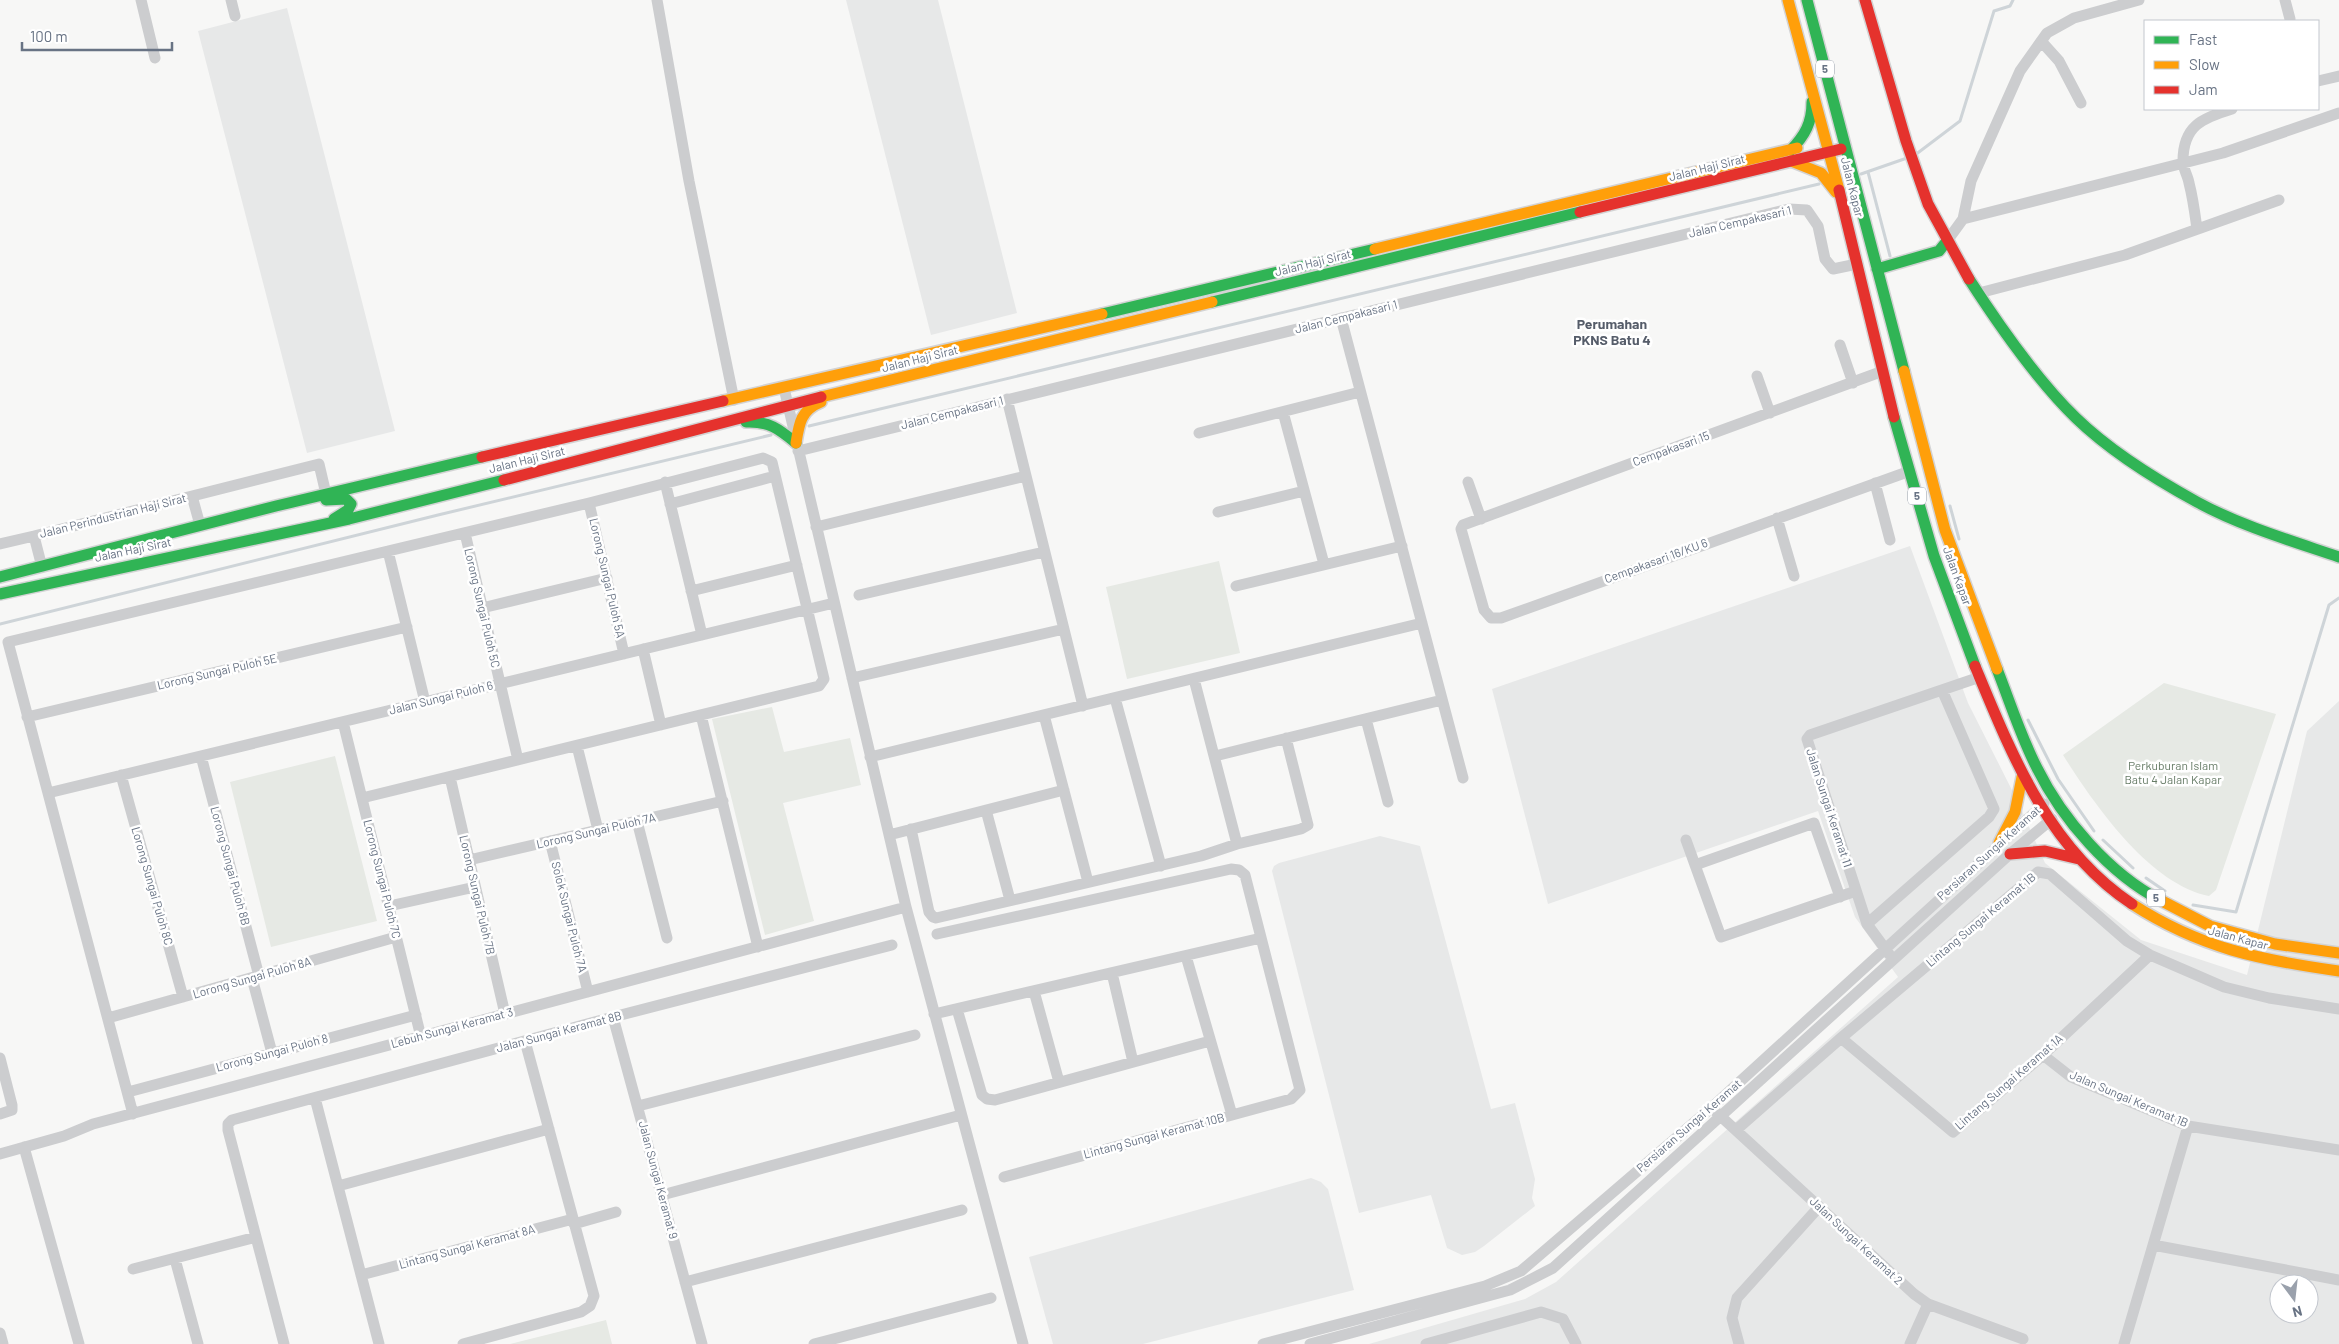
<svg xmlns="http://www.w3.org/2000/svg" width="2339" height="1344" font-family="Barlow,sans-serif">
<rect width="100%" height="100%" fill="#f7f7f6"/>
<path fill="#e7e8e8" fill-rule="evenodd" d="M846 0H938L1017 313 931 335Z
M287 8 395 431 307 453 198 31Z
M1910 546 1968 703 2019 804 2045 863 2141 940 2247 975 2307 731 2339 701V1344H1369L1525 1299 1556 1282 1898 977 1855 917 1818 811 1548 904 1492 689ZM2279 1284H2309V1314H2279Z
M1380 836 1420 846 1491 1109 1515 1103 1535 1179 1532 1198 1535 1206 1484 1246 1475 1252 1462 1255 1447 1248 1431 1195 1359 1213 1272 871 1274 866 1279 863Z
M1311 1178 1321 1182 1328 1189 1354 1290 1143 1344H1053L1029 1257Z"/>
<path fill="#e6e9e4" d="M1219 561 1240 653 1127 679 1106 587Z
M2164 683 2276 714 2216 890 2209 896C2149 884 2094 804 2063 755Z
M772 707 784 752 850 738 861 785 783 803 814 921 765 935 712 719Z
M335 756 377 921 271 947 230 782Z
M606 1320 612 1344H510Z"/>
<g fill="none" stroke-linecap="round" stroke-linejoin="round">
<path stroke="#ced4d8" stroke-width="3" d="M1915 155 1960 121 1994 11 2010 6 2013 0
M1868 172 1890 256
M1861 174 1907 158
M809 426 1819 184
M1950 506 1959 539
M0 624 438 515 771 435
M2028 720 2058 779 2094 831
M2103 840 2133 868
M2146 878 2165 891
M2193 905 2236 912 2329 605 2339 598"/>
<g stroke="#d3d3d4" stroke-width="14">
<path id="fast" d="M1807 0 1904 371
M1791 150C1805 135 1812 123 1812 102
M1877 269 1939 251 1947 241
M1969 279C1998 324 2038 381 2076 418 2111 452 2155 479 2197 502 2241 526 2292 541 2339 557
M1212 302 1580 212
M1102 314 1375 249
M1894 417 1934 556 1975 666
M746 422C769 421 779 429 796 443
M326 500 346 499 351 504 348 510 334 519
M0 577 276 506 482 457
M0 594 349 519 504 480
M1997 669C2010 702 2021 737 2037 768 2062 819 2110 874 2160 900"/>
</g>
<g stroke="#d3d3d4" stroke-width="14">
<path id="slow" d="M1788 0 1839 190
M1791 161 1821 173 1836 192
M1375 249 1797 148
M1904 371 1945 530 1997 669
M821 397 1212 302
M723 401 1102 314
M796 443C799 423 801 410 821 402
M1999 843 2015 812 2022 777
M2160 900 2210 926 2275 944 2339 953
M2132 904C2200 948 2260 960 2339 971"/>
</g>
<g stroke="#d3d3d4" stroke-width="14">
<path id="jam" d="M1865 0 1906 141 1928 204 1969 279
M1839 190 1894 417
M1580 212 1841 149
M482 457 723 401
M504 480 821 397
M1975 666C2012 755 2048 848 2132 904
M2010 854 2045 851 2079 859"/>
</g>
<path stroke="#cccdcf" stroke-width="11" d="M141 0 155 58
M231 0 235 16
M657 0 689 181 734 400
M2285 0 2290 19
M2041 41 2059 61 2081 103
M2318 81 2339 76
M1963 219 2223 153 2339 113
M2197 229C2195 214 2193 198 2189 183 2188 176 2183 169 2183 161 2183 126 2202 118 2232 109
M1947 241 1963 219 1971 181 2020 71 2047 33 2074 18 2139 0
M1979 293 2125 255 2279 200
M1341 318 1463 778
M1840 345 1853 383
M1883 371 1463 525 1461 529 1484 610 1491 618H1501L1910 471
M1757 376 1770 413
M784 388 906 907 1023 1344
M1007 399 1083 706
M1283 412 1324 564
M1199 433 1360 392
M798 451 1789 209 1807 210 1818 226 1825 259 1833 269 1857 264
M665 482 702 635
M1468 482 1481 519
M1875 483 1890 540
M192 496 200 525
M589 503 624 654
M670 504 775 476
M1218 512 1304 491
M1777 518 1794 576
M816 527 1026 476
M465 533 518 760
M34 536 319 464 326 494
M0 544 34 536 42 567
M388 551 425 702
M1236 586 1402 546
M691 591 797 565
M859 595 1044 552
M482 608 607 578
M643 649 661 725
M852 678 1064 629
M1194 679 1237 844
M1115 698 1161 866
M701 715 758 947
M1044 715 1088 882
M27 717 407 627
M1366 719 1388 802
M343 722 421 1037
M577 746 598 830
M201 756 259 976
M1215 756 1442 700
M870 757 1422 623
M121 775 183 997
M450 777 505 1014
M48 793 834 603
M986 810 1010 900
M637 821 667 938
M911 829 929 912 933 917 936 918 1201 856 1237 844 1301 829 1308 825 1286 738
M889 835 1064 790
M1686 840 1721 937 1856 891
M550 841 588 992
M469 860 723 801
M1695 865 1814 823 1840 897
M389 906 475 887
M1867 924 1989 817 1994 809 1942 690
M937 934 1231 869 1239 870 1245 875 1300 1090 1291 1099 1004 1177
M1889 954 1867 924 1807 739 1810 735 1980 677
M1186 956 1232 1115
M1112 973 1133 1062
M252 978 272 1053
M1034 991 1059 1082
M957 1009 982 1095 987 1099 995 1100 1210 1041
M934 1014 1261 938
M613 1017 702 1344
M108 1018 396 937
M1841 1038 1953 1132 2043 1055 2150 955
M2043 1055 2071 1077 2188 1126 2339 1150
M0 1058 12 1105V1110L0 1114
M128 1092 416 1015
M315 1098 379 1344
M638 1106 915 1035
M1716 1112 1914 1294 1928 1304 2023 1339
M133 1114 8 642 589 503 763 458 772 462 824 679 819 686 362 798
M1736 1130 1841 1038 2038 872 2050 874 2127 941 2150 955 2224 987 2269 998 2339 1009
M24 1147 79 1344
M0 1154 64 1136 93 1124 906 907
M338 1186 549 1129
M662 1195 961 1115
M574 1224 616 1212
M2153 1245 2339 1280
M175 1259 198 1344
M133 1269 256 1237
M361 1275 573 1219
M685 1282 962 1210
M0 1333 3 1344
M284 1344 228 1130V1124L232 1120 613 1017 892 945
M463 1344 581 1312 590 1306 594 1296 525 1041
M814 1344 991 1298
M1263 1344 1485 1286 1521 1271 1711 1108 2044 804
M1310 1344 1510 1290 1553 1268 2010 854 2052 819
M1426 1344 1541 1312 1563 1319 1576 1344
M1739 1344 1732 1318 1737 1298 1819 1207
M1910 1344 1928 1304
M2124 1344 2188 1126"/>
<use href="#fast" stroke="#30b455" stroke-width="11"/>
<use href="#slow" stroke="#ff9f0a" stroke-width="11"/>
<use href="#jam" stroke="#e5322d" stroke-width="11"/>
</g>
<g text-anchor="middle" stroke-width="5" stroke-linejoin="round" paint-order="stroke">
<g fill="#fff" stroke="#959da9" stroke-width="1">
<rect x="1816" y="60.5" width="18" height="17" rx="4"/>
<rect x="1908" y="487.5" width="18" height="17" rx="4"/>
<rect x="2147" y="889.5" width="18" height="17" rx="4"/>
</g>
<g font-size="11" font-weight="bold" fill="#687384">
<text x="1825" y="73">5</text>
<text x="1917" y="500">5</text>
<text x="2156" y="902">5</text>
</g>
<g font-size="12" fill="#687384" stroke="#fff">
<text transform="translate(1707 168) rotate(-14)" y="4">Jalan Haji Sirat</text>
<text transform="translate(1852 187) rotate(76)" y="4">Jalan Kapar</text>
<text transform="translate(1740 222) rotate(-13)" y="4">Jalan Cempakasari 1</text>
<text transform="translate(1313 263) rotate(-14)" y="4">Jalan Haji Sirat</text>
<text transform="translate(1346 317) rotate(-14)" y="4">Jalan Cempakasari 1</text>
<text transform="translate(920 359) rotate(-14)" y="4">Jalan Haji Sirat</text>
<text transform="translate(952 413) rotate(-14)" y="4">Jalan Cempakasari 1</text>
<text transform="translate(1671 449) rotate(-20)" y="4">Cempakasari 15</text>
<text transform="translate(527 460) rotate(-14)" y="4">Jalan Haji Sirat</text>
<text transform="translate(113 516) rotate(-14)" y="4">Jalan Perindustrian Haji Sirat</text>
<text transform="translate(133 550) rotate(-12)" y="4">Jalan Haji Sirat</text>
<text transform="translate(1656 561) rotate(-20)" y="4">Cempakasari 16/KU 6</text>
<text transform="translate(1957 576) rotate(70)" y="4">Jalan Kapar</text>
<text transform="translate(607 578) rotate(77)" y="4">Lorong Sungai Puloh 5A</text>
<text transform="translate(482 608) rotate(77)" y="4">Lorong Sungai Puloh 5C</text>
<text transform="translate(217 672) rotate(-13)" y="4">Lorong Sungai Puloh 5E</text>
<text transform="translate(441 698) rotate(-14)" y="4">Jalan Sungai Puloh 6</text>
<text transform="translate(1829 808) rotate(72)" y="4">Jalan Sungai Keramat 11</text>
<text transform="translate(596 831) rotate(-13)" y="4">Lorong Sungai Puloh 7A</text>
<text transform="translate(1989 853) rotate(-42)" y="4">Persiaran Sungai Keramat</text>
<text transform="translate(230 866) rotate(75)" y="4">Lorong Sungai Puloh 8B</text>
<text transform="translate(382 879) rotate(76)" y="4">Lorong Sungai Puloh 7C</text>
<text transform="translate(152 886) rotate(74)" y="4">Lorong Sungai Puloh 8C</text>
<text transform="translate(477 895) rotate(77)" y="4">Lorong Sungai Puloh 7B</text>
<text transform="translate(569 917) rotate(76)" y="4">Solok Sungai Puloh 7A</text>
<text transform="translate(1981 920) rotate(-40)" y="4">Lintang Sungai Keramat 1B</text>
<text transform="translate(2238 938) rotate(15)" y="4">Jalan Kapar</text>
<text transform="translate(252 978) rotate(-16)" y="4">Lorong Sungai Puloh 8A</text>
<text transform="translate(452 1028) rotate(-15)" y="4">Lebuh Sungai Keramat 3</text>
<text transform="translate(559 1032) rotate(-15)" y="4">Jalan Sungai Keramat 8B</text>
<text transform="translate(272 1053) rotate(-15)" y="4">Lorong Sungai Puloh 8</text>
<text transform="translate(2009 1082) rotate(-41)" y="4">Lintang Sungai Keramat 1A</text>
<text transform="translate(2129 1099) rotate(23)" y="4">Jalan Sungai Keramat 1B</text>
<text transform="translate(1689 1126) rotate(-41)" y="4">Persiaran Sungai Keramat</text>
<text transform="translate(1154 1136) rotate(-15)" y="4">Lintang Sungai Keramat 10B</text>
<text transform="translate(658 1180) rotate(75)" y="4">Jalan Sungai Keramat 9</text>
<text transform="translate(1856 1241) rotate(43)" y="4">Jalan Sungai Keramat 2</text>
<text transform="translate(467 1247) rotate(-15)" y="4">Lintang Sungai Keramat 8A</text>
</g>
<g font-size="12" fill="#677c67" stroke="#fff">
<text x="2173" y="770">Perkuburan Islam<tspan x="2173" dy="14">Batu 4 Jalan Kapar</tspan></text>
</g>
<g font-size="14" font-weight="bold" fill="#565d6a" stroke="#fff">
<text x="1612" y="329">Perumahan<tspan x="1612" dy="16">PKNS Batu 4</tspan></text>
</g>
</g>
<rect x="2144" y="20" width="175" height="90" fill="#ffffff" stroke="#c3c7ce"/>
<rect x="2154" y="36" width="25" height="8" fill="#30b455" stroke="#c3c7ce"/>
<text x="2189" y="45" font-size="15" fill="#687384">Fast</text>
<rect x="2154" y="61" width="25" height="8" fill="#ff9f0a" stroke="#c3c7ce"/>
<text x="2189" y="70" font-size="15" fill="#687384">Slow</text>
<rect x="2154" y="86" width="25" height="8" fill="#e5322d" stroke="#c3c7ce"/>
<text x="2189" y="95" font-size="15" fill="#687384">Jam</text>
<g transform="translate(2294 1299) rotate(165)"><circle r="24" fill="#ffffff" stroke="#c3c7ce"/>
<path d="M0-4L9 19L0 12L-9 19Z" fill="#9aa1ac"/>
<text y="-8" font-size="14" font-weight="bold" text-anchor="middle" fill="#687384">N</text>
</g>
<path d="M22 42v8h150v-8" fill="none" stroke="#687384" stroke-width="2.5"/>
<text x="30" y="42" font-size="15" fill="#687384" stroke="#ffffff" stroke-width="4" paint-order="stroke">100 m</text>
</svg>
